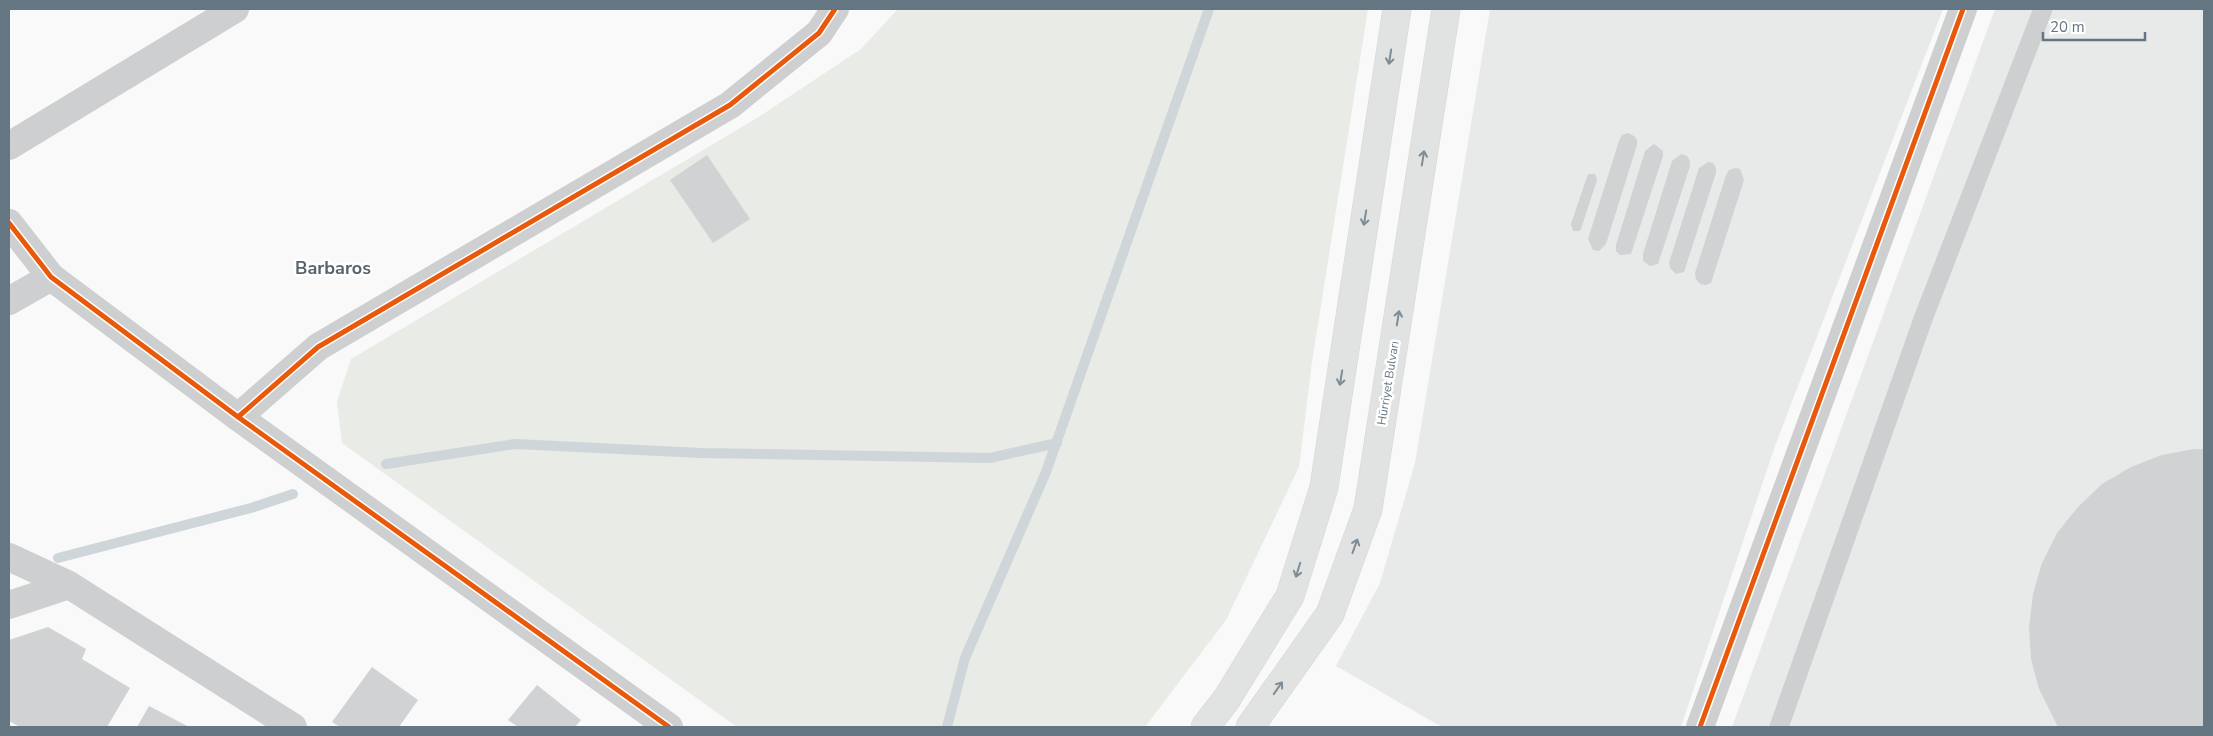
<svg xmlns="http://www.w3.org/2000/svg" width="2213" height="736" font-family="'Nunito Sans',sans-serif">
<rect width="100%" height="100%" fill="#f9f9f9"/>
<path fill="#e8e9e9" d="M1490 9H1943L1775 446 1681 727H1442L1336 666 1380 583 1415 463Z
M1995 9H2204V727H1732Z"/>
<path fill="#e8ebe6" d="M898 9H1368L1312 362 1299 467 1226 620 1145 727H737L342 443 337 402 351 359 757 118 861 49Z"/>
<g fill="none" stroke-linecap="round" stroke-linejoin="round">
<path stroke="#ced6d9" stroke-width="10" d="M386 464 515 444 701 453 990 458 1057 443
M58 558 251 508 293 494
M947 727 965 658 1046 472 1209 9"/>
</g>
<path fill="#d0d2d3" d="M1628 133 1634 136 1637 140V145L1606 244 1599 251 1593 250 1588 239 1619 141 1622 135Z
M1654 144 1663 151V156L1631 254 1620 255 1616 251V245L1645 151Z
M1681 154 1687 156 1690 161V166L1658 264 1650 266 1643 261V254L1672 161Z
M707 155 750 219 713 243 670 180Z
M1708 162 1713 163 1716 168V173L1684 272 1676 274 1670 268 1669 263 1699 168Z
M1735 168 1740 169 1744 180 1711 283 1706 285 1700 284 1696 279 1695 273 1726 175 1729 170Z
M1588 174H1595L1597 180 1581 229 1579 231H1573L1571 224Z
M2194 449H2204V727H2058L2039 689 2031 659 2029 627 2033 594 2042 563 2057 533 2078 507 2102 484 2131 467 2162 455Z
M48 627 86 649 82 659 130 688 107 727H20L9 721V640Z
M372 667 418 700 399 727H340L332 722Z
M537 685 581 720 575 727H518L508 720Z
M149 706 189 727H137Z"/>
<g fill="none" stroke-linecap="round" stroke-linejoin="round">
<g stroke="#d5d6d7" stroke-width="29">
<path id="secondary" d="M1205 727 1226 700 1290 596 1324 487 1397 9
M1250 727 1330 614 1368 509 1446 9"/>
</g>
<path stroke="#cecfd0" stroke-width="19" d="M1779 727 1923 319 2043 9"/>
<path stroke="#cecfd0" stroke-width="28" d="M9 146 235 9
M9 301 51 277
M238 417 318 347 730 105 819 33 835 9
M9 557 69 585 293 727
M9 605 69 585
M1700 727 1963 9"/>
<path stroke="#cecfd0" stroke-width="28" d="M9 223 51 277 238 417 669 727"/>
<use href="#secondary" stroke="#e1e2e2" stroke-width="28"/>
<g stroke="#fff" stroke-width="8">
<path id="cycleway" d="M9 223 51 277 238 417 669 727
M238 417 318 347 730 105 819 33 835 9
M1700 727 1963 9"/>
</g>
<use href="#cycleway" stroke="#e8590c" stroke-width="5"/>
</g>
<defs><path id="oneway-shaft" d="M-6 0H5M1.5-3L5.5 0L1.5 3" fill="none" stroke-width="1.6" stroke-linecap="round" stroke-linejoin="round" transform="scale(1.25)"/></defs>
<g stroke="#7e8c96">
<use href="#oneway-shaft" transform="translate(1390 57) rotate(99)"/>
<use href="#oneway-shaft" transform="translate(1423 158) rotate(-81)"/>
<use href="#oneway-shaft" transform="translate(1365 218) rotate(99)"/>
<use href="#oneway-shaft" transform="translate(1398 318) rotate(-81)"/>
<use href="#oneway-shaft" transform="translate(1341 378) rotate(99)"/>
<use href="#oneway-shaft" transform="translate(1355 546) rotate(-70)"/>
<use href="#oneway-shaft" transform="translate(1298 570) rotate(107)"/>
<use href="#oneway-shaft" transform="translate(1278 688) rotate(-55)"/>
</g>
<g text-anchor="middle" stroke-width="5" stroke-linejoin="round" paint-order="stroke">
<g font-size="12" fill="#657683" stroke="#fff">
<text transform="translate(1388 383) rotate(-81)" y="4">Hürriyet Bulvarı</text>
</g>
<g font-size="18" font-weight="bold" fill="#57646e" stroke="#fff">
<text x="333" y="274">Barbaros</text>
</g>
</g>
<rect width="2213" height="736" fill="none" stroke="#657683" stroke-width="20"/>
<path d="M2043 32v8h102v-8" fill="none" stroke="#657683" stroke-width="2.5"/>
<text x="2050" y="32" font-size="15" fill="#657683" stroke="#ffffff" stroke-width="4" paint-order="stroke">20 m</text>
</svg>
